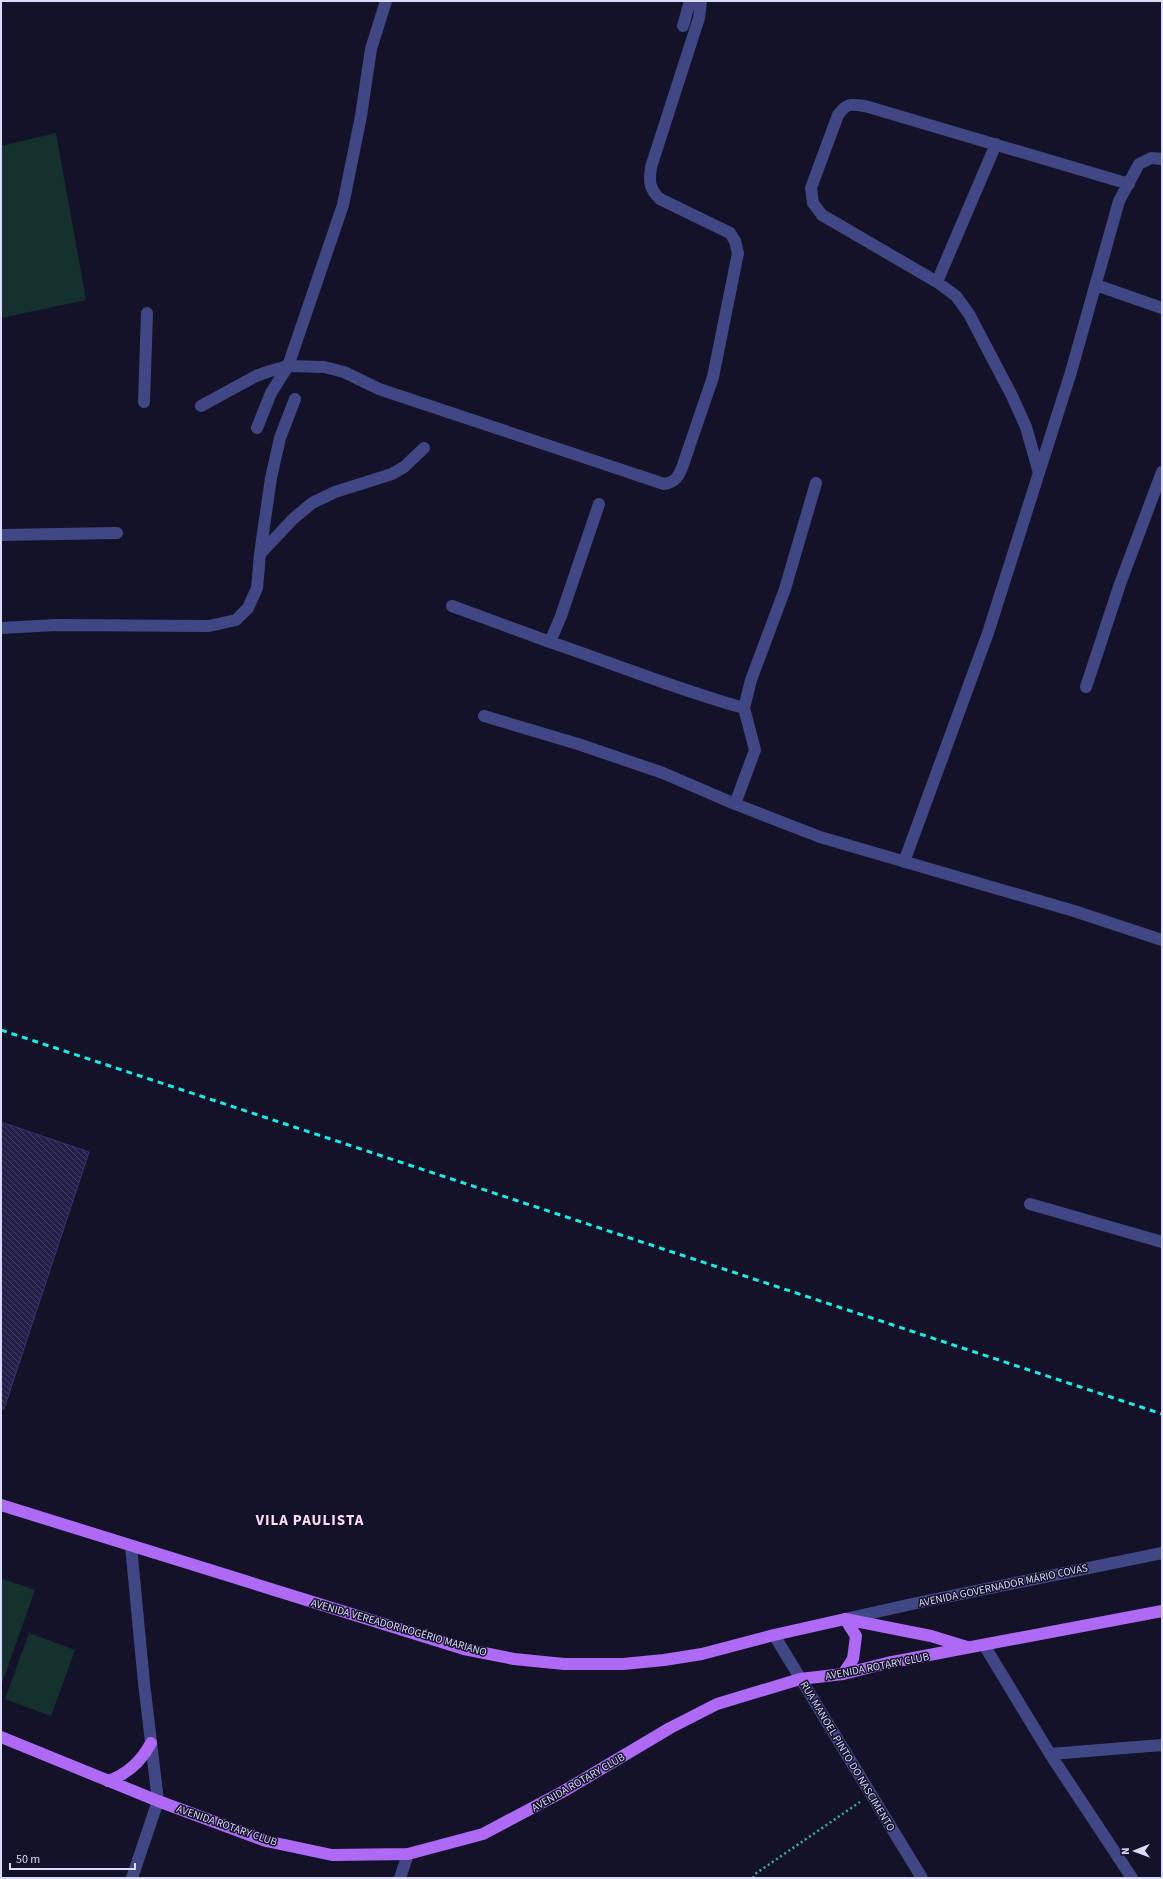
<svg xmlns="http://www.w3.org/2000/svg" width="1163" height="1879" font-family="'Source Sans 3',sans-serif">
<defs>
<pattern id="building-back-hatch" width="6" height="6" patternUnits="userSpaceOnUse"><rect width="6" height="6" fill="#221f48"/><path d="M-1 5l2 2M0 0l6 6M5-1l2 2" fill="none" stroke="#423f63"/></pattern>
</defs>
<rect width="100%" height="100%" fill="#131228"/>
<path fill="#15312d" d="M56 133 86 300 1 318V146Z
M1 1578 35 1590 1 1686Z
M29 1633 75 1650 51 1716 5 1699Z"/>
<path fill="url(#building-back-hatch)" stroke="#363372" d="M1 1122 89 1152 4 1409H1Z"/>
<g fill="none" stroke-linecap="round" stroke-linejoin="round">
<path stroke="#38b39b" stroke-width="2.5" stroke-dasharray="2 3" stroke-linecap="butt" d="M753 1878 755 1874 860 1802"/>
<path stroke="#404784" stroke-width="12" d="M683 26 690 1
M937 282 996 144
M1096 285 1162 308
M144 402 147 313
M201 406 256 376 270 371 288 366 324 367 344 372 379 389 664 484C676 482 679 476 683 465L713 377 738 253 735 241 730 233 660 199C649 189 649 181 651 167L699 18 701 1
M257 428 271 393 288 366 343 205 361 116 371 49 386 1
M1039 473 1026 427 1012 396 969 314 956 296 937 282 822 215 813 203 811 188 838 115C847 103 850 104 865 106L1129 184
M599 504 561 616 550 642C615 664 678 690 744 708
M1 535 117 533
M260 554 271 478 280 438 295 399
M452 606 550 642
M1 628 56 625 209 626 236 620 248 608 257 588 260 554 293 519 312 503 335 492 392 474 404 467 424 448
M1086 687 1120 584 1162 472
M484 716 578 744 663 773 735 804 755 750 744 708 751 680 785 589 816 483
M735 804 820 837 1074 911 1162 940
M904 862 988 633 1071 372 1119 201 1139 164 1151 158 1162 159
M1030 1204 1162 1242
M131 1546 144 1683 158 1801 132 1878
M845 1619 912 1604 1162 1553
M774 1635 922 1878
M984 1645 1050 1754 1132 1878
M1050 1754 1162 1745
M400 1878 408 1854"/>
<path stroke="#ae69f5" stroke-width="12" d="M1 1505 464 1649 514 1659 564 1664H623L664 1660 702 1654 774 1635 845 1619 931 1636 967 1647
M843 1674 853 1659 856 1636 845 1619
M1 1737 158 1801 266 1841 332 1855 408 1854 483 1834 564 1791 670 1728 717 1704 800 1679 843 1674 887 1663 1162 1611
M108 1781C128 1774 141 1762 151 1743"/>
<path stroke="#14f0e7" stroke-width="3" stroke-dasharray="6 5" stroke-linecap="butt" d="M1 1030 1162 1414"/>
</g>
<g text-anchor="middle" stroke-width="3" stroke-linejoin="round" paint-order="stroke">
<g font-size="11" fill="#dbdcfd" stroke="#131228">
<text transform="translate(1003 1585) rotate(-12)" y="4">AVENIDA GOVERNADOR MÁRIO COVAS</text>
<text transform="translate(399 1627) rotate(16)" y="4">AVENIDA VEREADOR ROGÉRIO MARIANO</text>
<text transform="translate(877 1666) rotate(-11)" y="4">AVENIDA ROTARY CLUB</text>
<text transform="translate(848 1756) rotate(59)" y="4">RUA MANOEL PINTO DO NASCIMENTO</text>
<text transform="translate(578 1782) rotate(-30)" y="4">AVENIDA ROTARY CLUB</text>
<text transform="translate(227 1825) rotate(19)" y="4">AVENIDA ROTARY CLUB</text>
</g>
<g font-size="15" font-weight="bold" letter-spacing="1" fill="#fdddf6" stroke="#131228">
<text x="310" y="1525">VILA PAULISTA</text>
</g>
</g>
<rect width="1163" height="1879" fill="none" stroke="#dbdcfd" stroke-width="4"/>
<g transform="translate(1135 1851) rotate(269)" stroke="#131228" stroke-width="3" paint-order="stroke">
<path d="M0-3L7 15L0 10L-7 15Z" fill="#dbdcfd"/>
<text y="-6" font-size="11" font-weight="bold" text-anchor="middle" fill="#dbdcfd">N</text>
</g>
<path d="M10 1863v6h125v-6" fill="none" stroke="#dbdcfd" stroke-width="2"/>
<text x="16" y="1863" font-size="12" fill="#dbdcfd" stroke="#131228" stroke-width="3" paint-order="stroke">50 m</text>
</svg>
